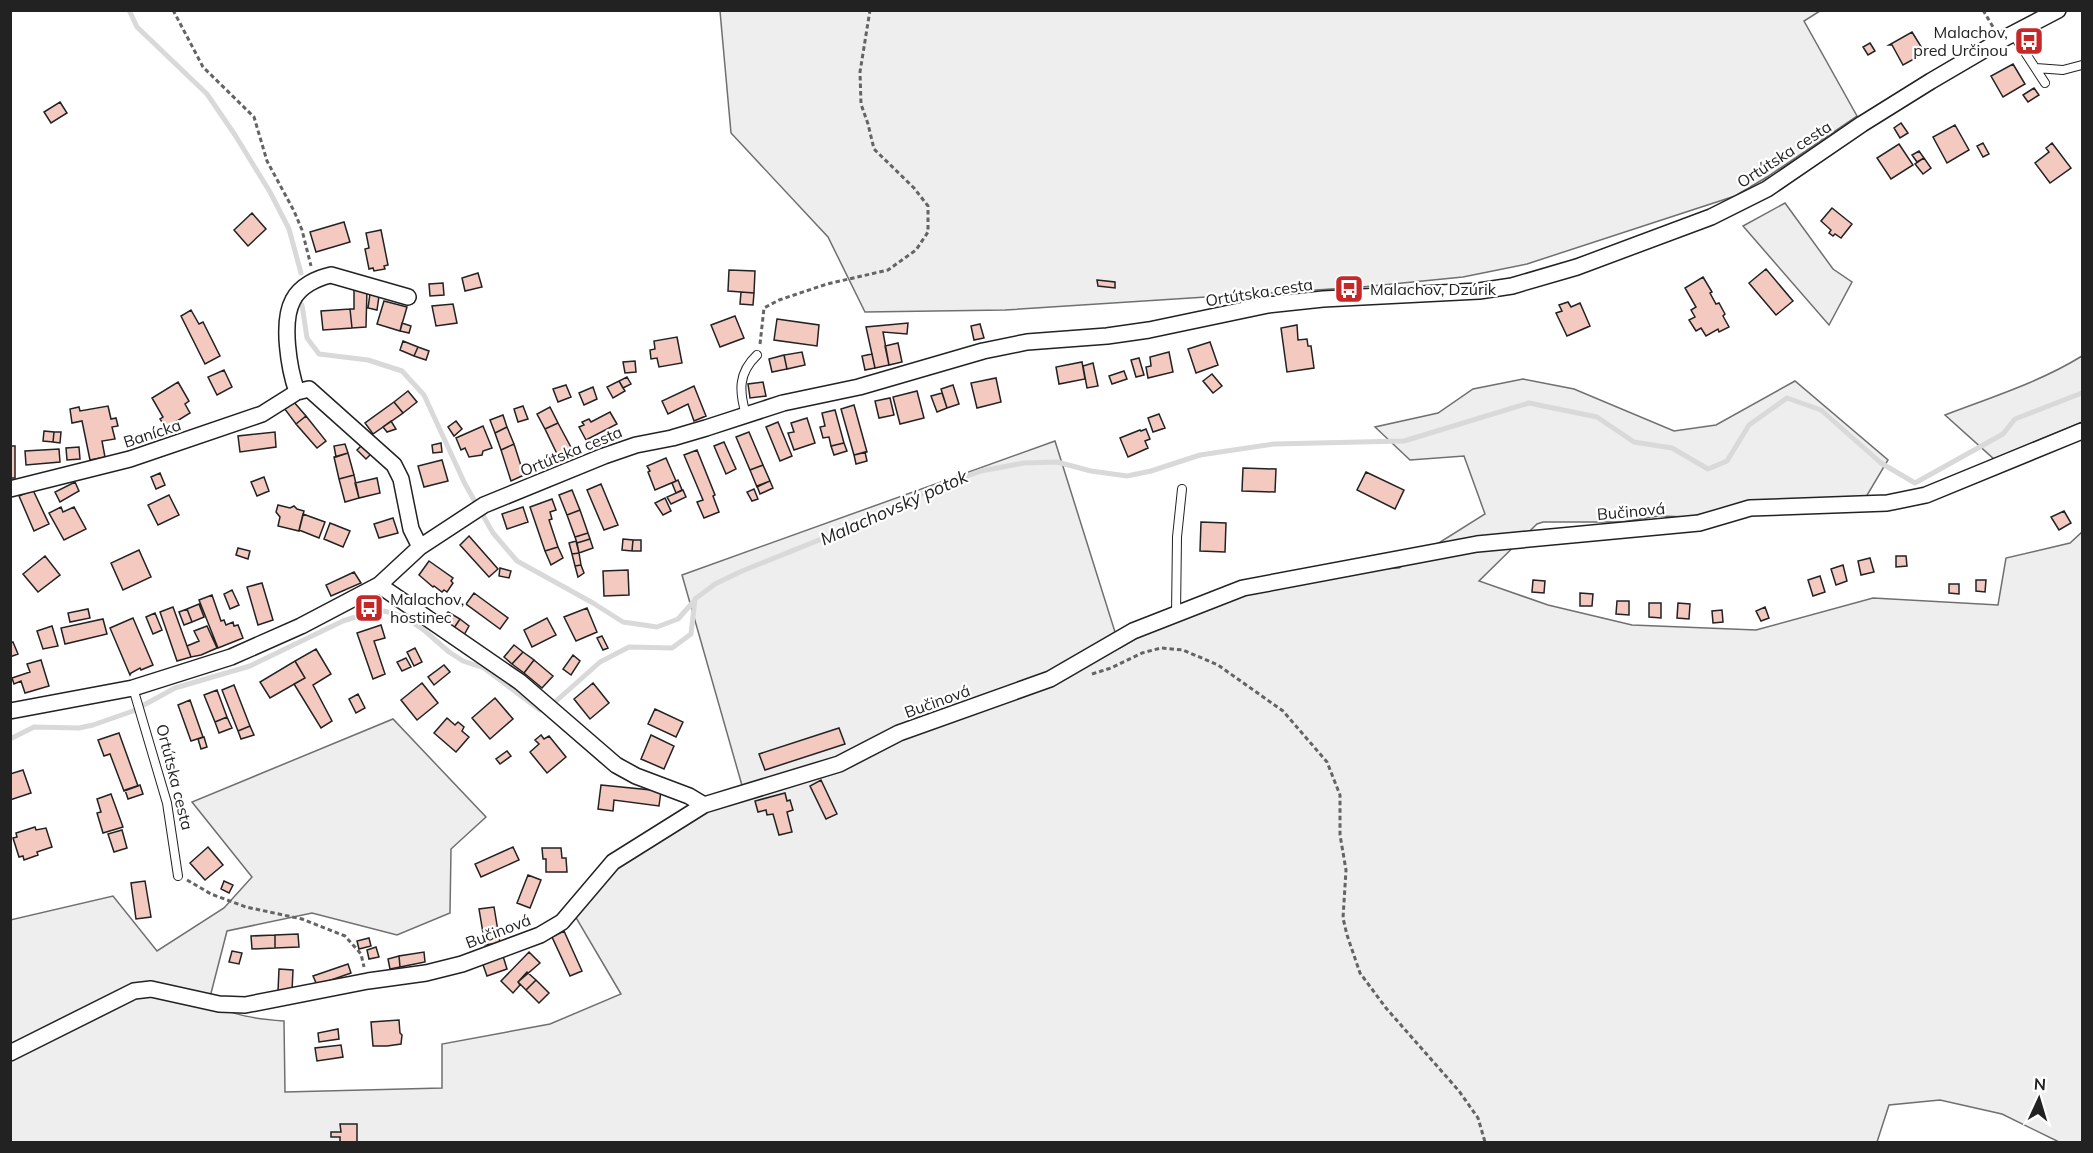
<svg xmlns="http://www.w3.org/2000/svg" width="2093" height="1153" font-family="Mulish,sans-serif">
<rect width="100%" height="100%" fill="#fff"/>
<path fill="#eee" stroke="#6f6f6f" stroke-width="1.5" d="M720 11H1820L1804 21 1857 116 1767 177 1735 196 1527 264 1463 277 1362 287 1005 310 865 312 828 237 731 133Z
M1785 203 1833 269 1852 282 1829 325 1743 226Z
M2082 356V422L1994 459 1945 415C1992 397 2040 382 2082 356Z
M1523 379 1574 389 1674 431 1716 425 1795 381 1888 460 1866 497 1762 500 1689 517 1659 516 1622 522H1543L1537 524 1479 581 1548 605 1632 625 1756 630 1873 598 1998 605 2006 558 2070 543 2082 532V1142H2059L2002 1114 1940 1100 1889 1105 1877 1142H11L10 920 113 896 157 951 224 908 252 877 192 802 393 719 486 817 451 849 450 913 397 935 312 913 227 931 209 1001C230 1016 258 1019 284 1021L285 1092 442 1088V1044L550 1024 621 994 575 916 583 889 743 789 682 575 1055 441 1120 648 1195 605 1320 572 1399 568 1485 514 1464 456 1410 460 1375 427 1438 413 1473 389Z"/>
<g fill="none" stroke-linecap="round" stroke-linejoin="round">
<path stroke="#d9d9d9" stroke-width="5" d="M129 10 137 27 207 94 235 135 270 192 289 229 301 273
M302 305 307 338 319 354 368 360 402 371 424 395 465 484 493 533 517 561 593 603 623 622 657 627 678 619 694 601
M10 739 34 727 79 728 93 725 133 711 175 688 250 666 343 621 368 613 383 611 393 613 408 619 425 631 449 652 463 661 484 668 540 710 555 702 600 662 629 647 672 648 691 634 695 599 715 584 742 571 879 516 933 488 981 471 1024 463 1057 462 1091 471 1127 476 1151 471 1200 455 1274 444 1404 441 1529 403 1597 417 1634 442 1672 448 1708 469 1727 461 1749 425 1787 398 1821 410 1881 463 1915 483 2003 434 2015 419 2082 393"/>
</g>
<path fill="#f3c9c0" stroke="#222" stroke-width="1.5" d="M1912 32 1925 53 1903 65 1892 45H1889Z
M1870 43 1875 51 1868 55 1863 47Z
M2013 64 2025 84 2003 97 1991 76Z
M2034 88 2039 95 2028 102 2023 95Z
M60 102 67 113 51 123 44 112Z
M1901 123 1908 133 1900 138 1894 128Z
M1955 125 1969 150 1947 163 1933 137Z
M1983 143 1989 154 1983 157 1977 146Z
M2052 143 2071 168 2050 183 2035 163 2049 152 2046 148Z
M1899 144 1913 165 1891 179 1877 158Z
M1919 151 1924 158 1917 162 1912 155Z
M1924 158 1931 168 1923 174 1915 164Z
M1832 208 1852 224 1841 238 1835 234 1833 236 1829 233 1831 230 1821 221Z
M252 213 266 229 248 246 234 230Z
M344 222 350 242 316 252 310 232Z
M381 230 388 265 384 266 385 269 374 271 373 268 369 269 365 249 369 248 366 233Z
M1766 269 1793 301 1776 315 1749 283Z
M729 270 755 271 754 293 728 291Z
M478 273 482 287 465 291 462 278Z
M1703 277 1712 292 1710 293 1716 304 1719 303 1725 314 1723 316 1729 327 1719 332 1718 329 1706 336 1701 328 1696 331 1689 320 1695 317 1691 310 1696 307 1685 288Z
M1097 280 1115 282V288L1098 286Z
M443 283 444 295 430 296 429 284Z
M354 288 367 289 366 327 352 328 350 309H354Z
M741 292 754 293 753 305 740 304Z
M370 294 379 296 377 310 368 308Z
M384 301 407 307 400 331 377 324Z
M1568 302 1571 307 1580 303 1590 326 1567 336 1556 313 1562 311 1559 305Z
M453 304 457 323 436 326 432 306Z
M350 309 352 328 323 330 321 311Z
M191 310 199 324 203 322 220 356 205 364 181 316Z
M735 316 744 338 720 347 711 325Z
M777 319 819 325 817 346 774 340Z
M402 323 411 326 409 333 400 331Z
M908 323 907 334 883 332 889 365 875 368 866 327Z
M980 324 984 338 974 340 971 326Z
M1297 325 1298 340 1307 339 1308 346H1311L1314 368 1287 372 1281 328Z
M677 337 682 363 659 367 657 358 651 359 650 350 655 349 654 341Z
M403 341 418 347 414 356 400 350Z
M1210 342 1218 365 1196 373 1188 349Z
M898 343 902 362 889 365 885 346Z
M418 347 429 351 426 360 414 356Z
M802 352 805 365 787 369 784 355Z
M1169 352 1173 372 1148 378 1146 367 1151 366 1150 357Z
M872 354 875 368 865 370 862 356Z
M784 355 787 369 772 372 769 359Z
M1139 358 1144 375 1136 377 1131 360Z
M635 361 636 372 625 373 623 362Z
M1082 362 1085 379 1059 384 1056 367Z
M1093 363 1098 386 1087 388 1083 366Z
M224 370 232 387 217 395 208 377Z
M1124 371 1127 379 1112 384 1109 376Z
M1212 374 1222 386 1213 393 1203 381Z
M627 377 631 384 623 388 619 381Z
M996 378 1001 402 977 408 971 383Z
M619 381 625 391 613 398 607 387Z
M178 382 189 401 185 404 190 413 166 428 160 419 163 417 152 398Z
M763 382 766 396 750 398 748 384Z
M566 385 571 397 558 402 553 389Z
M953 385 959 404 947 408 941 389Z
M694 386 706 416 694 421 688 404 668 414 662 401Z
M593 387 597 399 584 405 579 393Z
M408 391 417 402 403 413 394 402Z
M917 391 924 418 900 424 893 397Z
M942 393 947 408 937 412 931 396Z
M890 398 894 415 879 418 875 401Z
M293 401 306 416 296 424 284 408Z
M394 402 403 413 373 434 365 423Z
M854 405 867 452 854 455 841 409Z
M108 406 111 419 116 418 118 426 112 427 115 439 102 441 105 457 90 460 82 421 72 423 70 409 79 407 80 411Z
M523 406 528 419 518 422 514 409Z
M550 407 558 423 545 429 537 414Z
M835 410 844 443 831 446 829 437 823 438 820 427 825 426 822 413Z
M610 412 617 424 586 440 579 427 584 425 582 422 589 419 591 422Z
M1159 414 1165 428 1153 432 1148 418Z
M503 415 507 427 495 433 490 420Z
M306 416 326 441 317 448 296 424Z
M807 418 815 443 794 450 788 433 794 432 791 423Z
M391 421 396 429 387 432 383 427Z
M456 421 462 429 454 436 448 427Z
M778 422 792 456 780 461 766 427Z
M558 423 574 453 560 460 545 429Z
M483 426 492 448 483 451 482 455 469 457 465 448 461 450 456 438Z
M507 427 514 444 501 450 495 433Z
M1146 429 1150 439 1145 441 1148 448 1128 457 1120 438 1140 430 1141 431Z
M44 431 54 432 53 442 43 441Z
M54 432H61L60 443 53 442Z
M275 432 276 447 240 452 238 436Z
M749 432 763 465 750 470 736 437Z
M724 442 736 469 726 474 714 446Z
M441 443 442 452 433 453 432 445Z
M844 443 847 451 834 455 831 446Z
M345 444 348 453 336 457 334 446Z
M514 444 524 475 511 481 501 450Z
M362 445 371 454 366 459 357 450Z
M10 446H15V478H10Z
M79 447 80 459 67 460 66 448Z
M59 449 60 462 26 465 25 451Z
M697 450 715 495 713 496 719 512 704 518 697 502 703 500 684 455Z
M865 452 867 461 856 464 854 455Z
M348 453 354 475 339 479 334 457Z
M666 458 676 481 655 490 648 472 650 471 647 466Z
M442 460 448 481 424 487 418 466Z
M763 465 770 481 757 487 750 470Z
M1243 468 1276 469 1275 492 1242 491Z
M1366 472 1404 490 1395 509 1357 490Z
M160 473 165 485 156 489 151 477Z
M354 475 359 498 345 502 339 479Z
M264 477 269 491 257 496 251 482Z
M377 478 380 493 359 498 355 483Z
M678 480 682 490 676 493 672 483Z
M770 481 773 488 760 494 757 486Z
M75 482 79 491 60 502 55 492Z
M601 484 618 525 604 530 587 490Z
M754 489 758 499 752 501 747 492Z
M33 490 49 524 34 531 19 496Z
M572 490 580 510 567 515 559 495Z
M683 490 686 497 671 504 667 497Z
M169 495 179 515 158 525 148 505Z
M665 498 671 511 663 515 655 503Z
M552 499 556 510 550 512 552 519 549 520 558 547 545 551 530 507Z
M278 505 290 508 294 506 297 509 304 511 299 531 278 526 280 517 276 512Z
M61 507 63 512 74 507 86 529 64 540 49 513Z
M523 507 528 522 507 529 502 514Z
M580 510 588 533 575 537 567 515Z
M2064 511 2071 523 2059 530 2051 517Z
M303 514 325 522 319 538 299 530Z
M393 518 398 533 379 538 374 524Z
M1201 522 1226 523 1225 552 1200 551Z
M330 523 350 531 343 547 324 539Z
M588 533 590 539 577 543 575 537Z
M469 536 498 569 489 577 460 545Z
M590 539 593 548 579 553 577 543Z
M623 539 633 540 632 551 622 550Z
M633 540H641V551H632Z
M576 541 579 553 572 554 569 543Z
M558 547 563 558 551 565 545 551Z
M238 548 250 551 248 559 236 555Z
M139 550 151 577 123 590 111 563Z
M579 553 581 565 575 566 572 554Z
M45 556 60 575 38 592 23 574Z
M1896 556H1906L1907 566 1896 567Z
M1870 558 1874 572 1861 575 1858 561Z
M429 561 453 578 451 581 453 583 447 592 444 590 442 592 434 586 433 587 419 575Z
M581 565 584 573 578 577 575 566Z
M1843 565 1847 581 1836 585 1831 569Z
M500 568 511 571 509 578 499 576Z
M628 570 629 595 604 596 603 571Z
M354 572 361 583 331 596 326 585Z
M1820 576 1825 592 1813 596 1808 580Z
M1533 580 1545 581 1544 593 1532 592Z
M1976 580H1986L1985 592 1976 591Z
M262 583 273 620 258 625 247 587Z
M1949 584H1959V594L1949 593Z
M232 590 239 605 230 609 224 594Z
M474 593 508 618 500 629 466 604Z
M1580 593 1593 594 1592 606H1580Z
M212 595 221 621 224 620 226 625 233 622 234 626 238 625 243 638 218 648 199 600Z
M1617 601H1629V615L1616 614Z
M1649 603H1661V618L1649 617Z
M1678 603 1690 604 1689 619 1677 618Z
M199 604 204 617 192 622 187 609Z
M173 607 191 657 177 661 160 612Z
M1765 607 1769 618 1761 621 1756 611Z
M587 608 597 632 576 641 564 617Z
M88 609 90 618 70 622 68 613Z
M187 609 192 622 184 625 179 612Z
M1722 610 1723 622 1713 623 1712 611Z
M448 612 460 619 454 628 442 620Z
M155 613 162 630 153 634 146 617Z
M133 618 153 665 141 670 140 668 131 673 130 675 110 628Z
M547 618 556 635 532 647 524 630Z
M103 619 107 634 65 644 61 628Z
M460 619 469 626 464 635 454 628Z
M381 625 385 638 374 641 385 674 373 679 357 633Z
M52 626 58 646 43 649 37 631Z
M207 626 217 648 201 655 191 657 187 646 199 641 194 631Z
M602 636 608 648 603 650 597 638Z
M13 642 18 654 10 657V643Z
M514 645 523 652 512 664 504 657Z
M415 648 422 662 414 666 407 652Z
M316 649 331 674 313 685 332 721 321 728 294 684 305 678 295 661Z
M523 652 534 660 524 673 512 664Z
M573 655 580 661 571 675 563 669Z
M406 658 411 667 402 671 397 662Z
M41 660 49 686 25 693 21 681 14 684 12 678 30 672 27 664Z
M534 660 553 676 542 688 524 673Z
M295 661 305 678 270 698 260 682Z
M444 665 450 672 434 685 428 677Z
M422 683 438 703 417 720 401 700Z
M593 683 609 703 590 719 574 699Z
M234 685 250 726 238 731 222 690Z
M217 690 227 717 215 722 204 695Z
M358 694 365 708 356 713 349 699Z
M495 698 513 719 490 739 472 718Z
M190 700 203 737 191 741 178 705Z
M655 709 683 722 676 737 648 724Z
M227 717 232 728 219 733 215 722Z
M447 718 455 725 458 722 464 727 462 731 469 737 456 752 434 733Z
M250 726 254 735 241 739 238 731Z
M839 728 845 744 765 770 759 754Z
M119 733 138 786 124 791 110 754 104 756 98 740Z
M541 735 544 739 549 736 566 757 547 773 530 752 539 744 535 740Z
M651 735 674 746 664 769 641 759Z
M204 737 207 747 201 749 198 739Z
M507 751 511 756 500 764 496 759Z
M23 770 31 793 10 800V774Z
M821 780 837 814 826 819 810 786Z
M140 785 143 794 128 799 125 790Z
M601 785 661 791 659 806 614 800 613 811 598 809Z
M785 793 787 801 790 800 793 810 787 812 792 832 779 835 773 814 767 815 766 810 758 812 755 801Z
M111 794 123 827 103 833 97 813 101 812 97 799Z
M35 827 36 830 46 828 52 847 37 852 38 855 24 860 23 856 19 857 13 838 17 837 16 833Z
M122 830 127 848 114 852 108 834Z
M208 847 223 865 205 880 190 863Z
M513 847 519 860 481 877 475 864Z
M542 848H561L562 858H566L567 872H546V859H543Z
M528 875 541 880 530 908 517 903Z
M145 881 151 917 136 919 131 883Z
M224 881 233 885 229 893 221 889Z
M494 907 500 943 485 945 479 909Z
M564 931 582 971 570 976 552 937Z
M298 934 299 947 275 948V935Z
M275 935V948L252 949 251 936Z
M369 938 371 946 359 949 357 941Z
M376 947 379 957 369 959 367 950Z
M232 951 242 953 239 964 229 962Z
M424 952 425 962 400 967 399 956Z
M529 952 540 963 518 982 520 985 513 993 501 981Z
M399 956 400 967 390 969 388 959Z
M503 956 507 969 487 976 482 962Z
M348 964 351 973 317 985 313 976Z
M279 969 293 970 292 991H278Z
M527 972 536 980 526 990 518 982Z
M536 980 549 993 539 1003 526 990Z
M399 1020 400 1033 402 1035 401 1044 387 1046H373L371 1022Z
M338 1029 339 1039 319 1042 318 1033Z
M341 1045 343 1057 317 1061 315 1048Z
M340 1124H357V1142H340V1137H331V1132H341Z"/>
<g fill="none" stroke-linecap="round" stroke-linejoin="round">
<g stroke="#222" stroke-width="10">
<path id="service" d="M2013 34 2045 83
M2036 68 2063 70 2082 65
M746 415C739 391 738 373 757 355
M1176 614 1177 537 1182 489
M133 688 167 803 178 876"/>
</g>
<g stroke="#222" stroke-width="18">
<path id="minor" d="M297 392C289 369 281 322 293 300 300 286 317 278 331 275L408 297
M10 489 130 459 262 414 297 392 309 389 394 465 401 479 411 529 420 547
M379 585 520 682 616 765 636 776 689 796 704 805
M10 711 133 688 231 657 301 626 379 585 420 547 484 505 604 456 636 445 672 438 706 428 783 403 859 387 983 351 1027 342 1107 336 1149 330 1268 305 1323 299 1479 291 1512 286 1577 267 1711 217 1767 189 1862 124 1931 81 2001 40 2058 10
M10 1053 134 991 151 989 219 1004 245 1005 368 981 426 973 462 964 540 935 562 922 613 862 704 805 839 764 899 733 1050 679 1133 631 1243 588 1477 544 1699 523 1750 508 1887 503 1926 495 2082 431"/>
</g>
<path stroke="#646464" stroke-width="3" stroke-dasharray="4.5 3" stroke-linecap="butt" d="M173 10 203 67 254 117 267 161 294 211 302 230 311 266
M1983 10 1993 27
M760 344 764 308 779 300 827 284 888 270 916 250 928 232V206L914 188 874 149 868 124 861 104 860 72 870 10
M1092 674 1111 668 1142 653 1161 648 1183 650 1218 665 1283 711 1327 762 1340 795V835L1346 870 1343 918 1347 935 1360 973 1386 1008 1459 1091 1478 1118 1485 1142
M187 880 211 894 246 907 302 919 345 936 361 954 364 967"/>
<use href="#service" stroke="#fff" stroke-width="8"/>
<use href="#minor" stroke="#fff" stroke-width="15"/>
</g>
<defs>
<g id="bus-square" transform="scale(1.5)"><rect x="-9" y="-9" width="18" height="18" rx="4" fill="#c62828" stroke="#fff"/><path d="M-5-6H5V4H4V6H2V4H-2V6H-4V4H-5ZM-3.5-4V0h7V-4ZM-3.5 1.2v1.5H-2V1.2ZM2 1.2v1.5H3.5V1.2Z" fill="#fff"/></g>
</defs>
<g fill-rule="evenodd">
<use href="#bus-square" x="2029" y="41"/>
<use href="#bus-square" x="1349" y="289"/>
<use href="#bus-square" x="369" y="608"/>
</g>
<g text-anchor="middle" stroke-width="4.5" stroke-linejoin="round" paint-order="stroke">
<g font-size="16" fill="#222" stroke="#fff" text-anchor="start">
<text x="2008" y="38" text-anchor="end">Malachov,<tspan x="2008" dy="18">pred Určinou</tspan></text>
<text x="1370" y="295">Malachov, Dzúrik</text>
<text x="390" y="605">Malachov,<tspan x="390" dy="18">hostinec</tspan></text>
</g>
<g font-size="16" fill="#222" stroke="#fff">
<text transform="translate(1784 154) rotate(-33)" y="6">Ortútska cesta</text>
<text transform="translate(1259 292) rotate(-9)" y="6">Ortútska cesta</text>
<text transform="translate(152 433) rotate(-18)" y="6">Banícka</text>
<text transform="translate(571 451) rotate(-22)" y="6">Ortútska cesta</text>
<text transform="translate(1631 511) rotate(-5)" y="6">Bučinová</text>
<text transform="translate(937 701) rotate(-20)" y="6">Bučinová</text>
<text transform="translate(175 777) rotate(76)" y="6">Ortútska cesta</text>
<text transform="translate(498 931) rotate(-21)" y="6">Bučinová</text>
</g>
<g font-size="18" font-style="italic" fill="#222" stroke="#fff">
<text transform="translate(894 508) rotate(-24)" y="6">Malachovský potok</text>
</g>
</g>
<rect width="2093" height="1153" fill="none" stroke="#222222" stroke-width="24"/>
<g transform="translate(2039 1099) rotate(4)" stroke="#ffffff" stroke-width="4.5" paint-order="stroke">
<path d="M0-4.5L10 22L0 15L-10 22Z" fill="#222222"/>
<text y="-9" font-size="16" font-weight="bold" text-anchor="middle" fill="#222222">N</text>
</g>
</svg>
